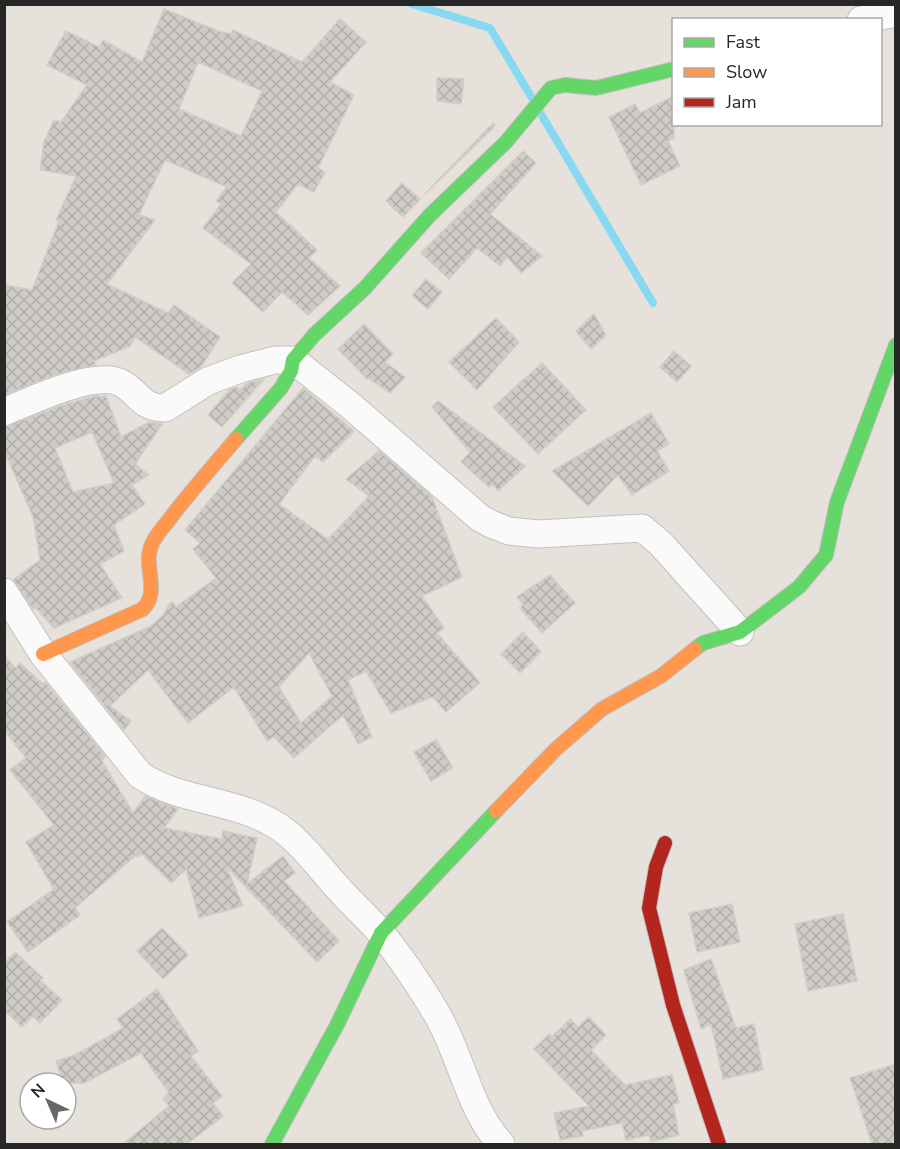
<svg xmlns="http://www.w3.org/2000/svg" width="900" height="1149" font-family="'Nunito Sans',sans-serif">
<defs>
<pattern id="building-cross-hatch" width="8" height="8" patternUnits="userSpaceOnUse" patternTransform="scale(1.5)"><rect width="8" height="8" fill="#cfcbc6"/><path d="M0 0l8 8M0 8l8-8" fill="none" stroke="#b2aeaa"/></pattern>
</defs>
<rect width="100%" height="100%" fill="#e7e1db"/>
<g fill="none" stroke-linecap="round" stroke-linejoin="round">
<path stroke="#86d9f1" stroke-width="8" d="M412 4 490 28 532 98
M541 114 653 303"/>
</g>
<path fill="url(#building-cross-hatch)" stroke="#d1cdc7" stroke-width="1.5" fill-rule="evenodd" d="M164 9 218 31 231 34 233 30 302 62 340 19 366 42 330 82 354 95 318 168 325 172 314 192 298 184 276 212 317 250 309 258 340 286 308 315 282 292 263 312 232 283 251 264 203 228 221 204 216 201 227 187 165 160 139 215 155 220 107 284 168 313 174 305 220 337 201 367 189 374 135 337 130 346 94 361 96 365 57 374 4 395V285L32 290 59 221 56 220 76 176 40 170 44 142 54 120 61 122 87 85 47 65 66 31 99 47 103 40 142 62ZM198 62 262 91 241 136 179 109Z
M437 78 464 79 461 104 437 101Z
M674 96V138L668 141 680 166 641 185 609 117 635 104 640 113Z
M493 123 495 125 492 129 425 194Z
M523 151 536 163 490 214 542 256 521 273 507 257 500 266 477 248 449 279 421 253Z
M402 183 420 199 403 217 386 201Z
M426 279 442 292 428 309 412 296Z
M594 314 606 335 591 349 576 331Z
M496 318 519 342 477 390 449 362Z
M364 324 393 354 385 362 405 377 390 393 368 378 367 379 338 349Z
M674 351 691 366 677 382 660 367Z
M542 363 586 410 538 454 493 407Z
M264 379 222 427 208 415 230 389 237 387 240 390 248 383Z
M303 388 354 431 323 462 315 456 279 504 328 539 369 496 346 479 379 451 432 497 462 577 422 596 444 628 437 633 480 683 446 712 433 697 391 713 366 671 348 680 372 737 358 744 343 715 294 758 274 737 267 741 234 687 188 723 148 670 110 706 131 721 124 730 70 662 151 626 163 615 169 604 173 602 176 607 216 578 193 549 200 543 185 530ZM309 653 332 696 301 723 279 687Z
M96 396H106L121 437 149 422 162 424 135 464 149 475 132 485 145 504 114 525 124 551 100 564 122 598 54 628 35 607 33 609 13 580 40 560 33 517 4 450V427L66 404ZM92 432 114 483 73 492 55 448Z
M438 401 525 466 498 491 492 484 489 487 461 462 470 452 432 407Z
M651 413 669 444 657 451 669 471 632 495 618 475 588 506 552 471Z
M550 575 575 603 542 633 520 608 523 605 517 597Z
M523 632 541 652 520 673 501 654Z
M4 656 16 668 20 663 43 684 45 682 105 756 102 761 133 813 145 796 178 809 164 828 222 839 223 831 257 838 247 884 283 856 295 873 284 881 339 941 317 962 226 866 243 906 199 918 186 869 171 883 142 854 138 857 136 855 75 908 80 915 28 952 7 922 54 889 26 842 54 825 10 770 26 758 4 730Z
M436 740 453 768 431 781 414 752Z
M732 904 740 942 697 952 689 913Z
M843 914 857 981 808 991 795 924Z
M162 928 188 955 163 979 137 951Z
M15 952 43 978 40 980 62 1000 40 1023 33 1016 22 1027 4 1010V963Z
M711 959 736 1028 754 1024 763 1070 723 1079 711 1024 701 1029 684 970Z
M157 989 198 1051 191 1056 222 1096 213 1103 223 1116 187 1144H123L169 1106 163 1098 169 1093 141 1053 84 1083H63L56 1061 75 1055 123 1028 117 1019Z
M589 1017 606 1035 591 1050 625 1085 672 1075 679 1103 673 1104 679 1135 651 1142 649 1135 626 1140 622 1123 582 1131 583 1136 560 1140 554 1113 589 1106 534 1049 549 1034 552 1037 570 1019 578 1027Z
M896 1064V1144H872L850 1078Z"/>
<g fill="none" stroke-linecap="round" stroke-linejoin="round">
<g stroke="#c2c1c2" stroke-width="29">
<path id="street" d="M861 20 896 13
M4 412C30 401 93 371 119 382 139 391 139 408 165 408L208 381 240 369 275 360H293L351 406 480 518 491 524 509 531 538 534 642 528 661 544 740 632
M4 592 43 654 140 775C185 805 244 798 287 833 307 849 321 870 339 889 352 904 367 917 380 932 399 954 425 993 439 1018 462 1059 469 1109 501 1144"/>
</g>
<g stroke="#c2c1c2" stroke-width="16">
<path id="fast" d="M236 439 281 388 291 371 293 360 314 335 365 288 430 215 506 142 551 88 565 85 596 88 674 69
M695 649 703 643 740 632 799 587 826 555 837 502 896 345
M272 1144 337 1025 381 933 496 811"/>
</g>
<g stroke="#c2c1c2" stroke-width="16">
<path id="slow" d="M43 654 143 609C161 591 142 565 152 544 156 534 165 526 171 517 192 490 214 465 236 439
M496 811 556 749 602 709 661 676 695 649"/>
</g>
<g stroke="#c2c1c2" stroke-width="16">
<path id="jam" d="M665 843 656 867 649 908 673 1005 719 1144"/>
</g>
<use href="#street" stroke="#fbfafa" stroke-width="27"/>
<use href="#fast" stroke="#63d668" stroke-width="14"/>
<use href="#slow" stroke="#ff974d" stroke-width="14"/>
<use href="#jam" stroke="#b3261e" stroke-width="14"/>
</g>
<rect width="900" height="1149" fill="none" stroke="#272727" stroke-width="12"/>
<rect x="672" y="18" width="210" height="108" fill="#ffffff" stroke="#a9a9a9" stroke-width="1.5"/>
<rect x="684" y="38" width="30" height="9" fill="#63d668" stroke="#a9a9a9" stroke-width="1.5"/>
<text x="726" y="48" font-size="18" fill="#272727">Fast</text>
<rect x="684" y="68" width="30" height="9" fill="#ff974d" stroke="#a9a9a9" stroke-width="1.5"/>
<text x="726" y="78" font-size="18" fill="#272727">Slow</text>
<rect x="684" y="98" width="30" height="9" fill="#b3261e" stroke="#a9a9a9" stroke-width="1.5"/>
<text x="726" y="108" font-size="18" fill="#272727">Jam</text>
<g transform="translate(48 1101) rotate(316)"><circle r="28" fill="#ffffff" stroke="#a9a9a9" stroke-width="1.5"/>
<path d="M0-4.5L10 22L0 15L-10 22Z" fill="#6a6866"/>
<text y="-9" font-size="16" font-weight="bold" text-anchor="middle" fill="#272727">N</text>
</g>
</svg>
